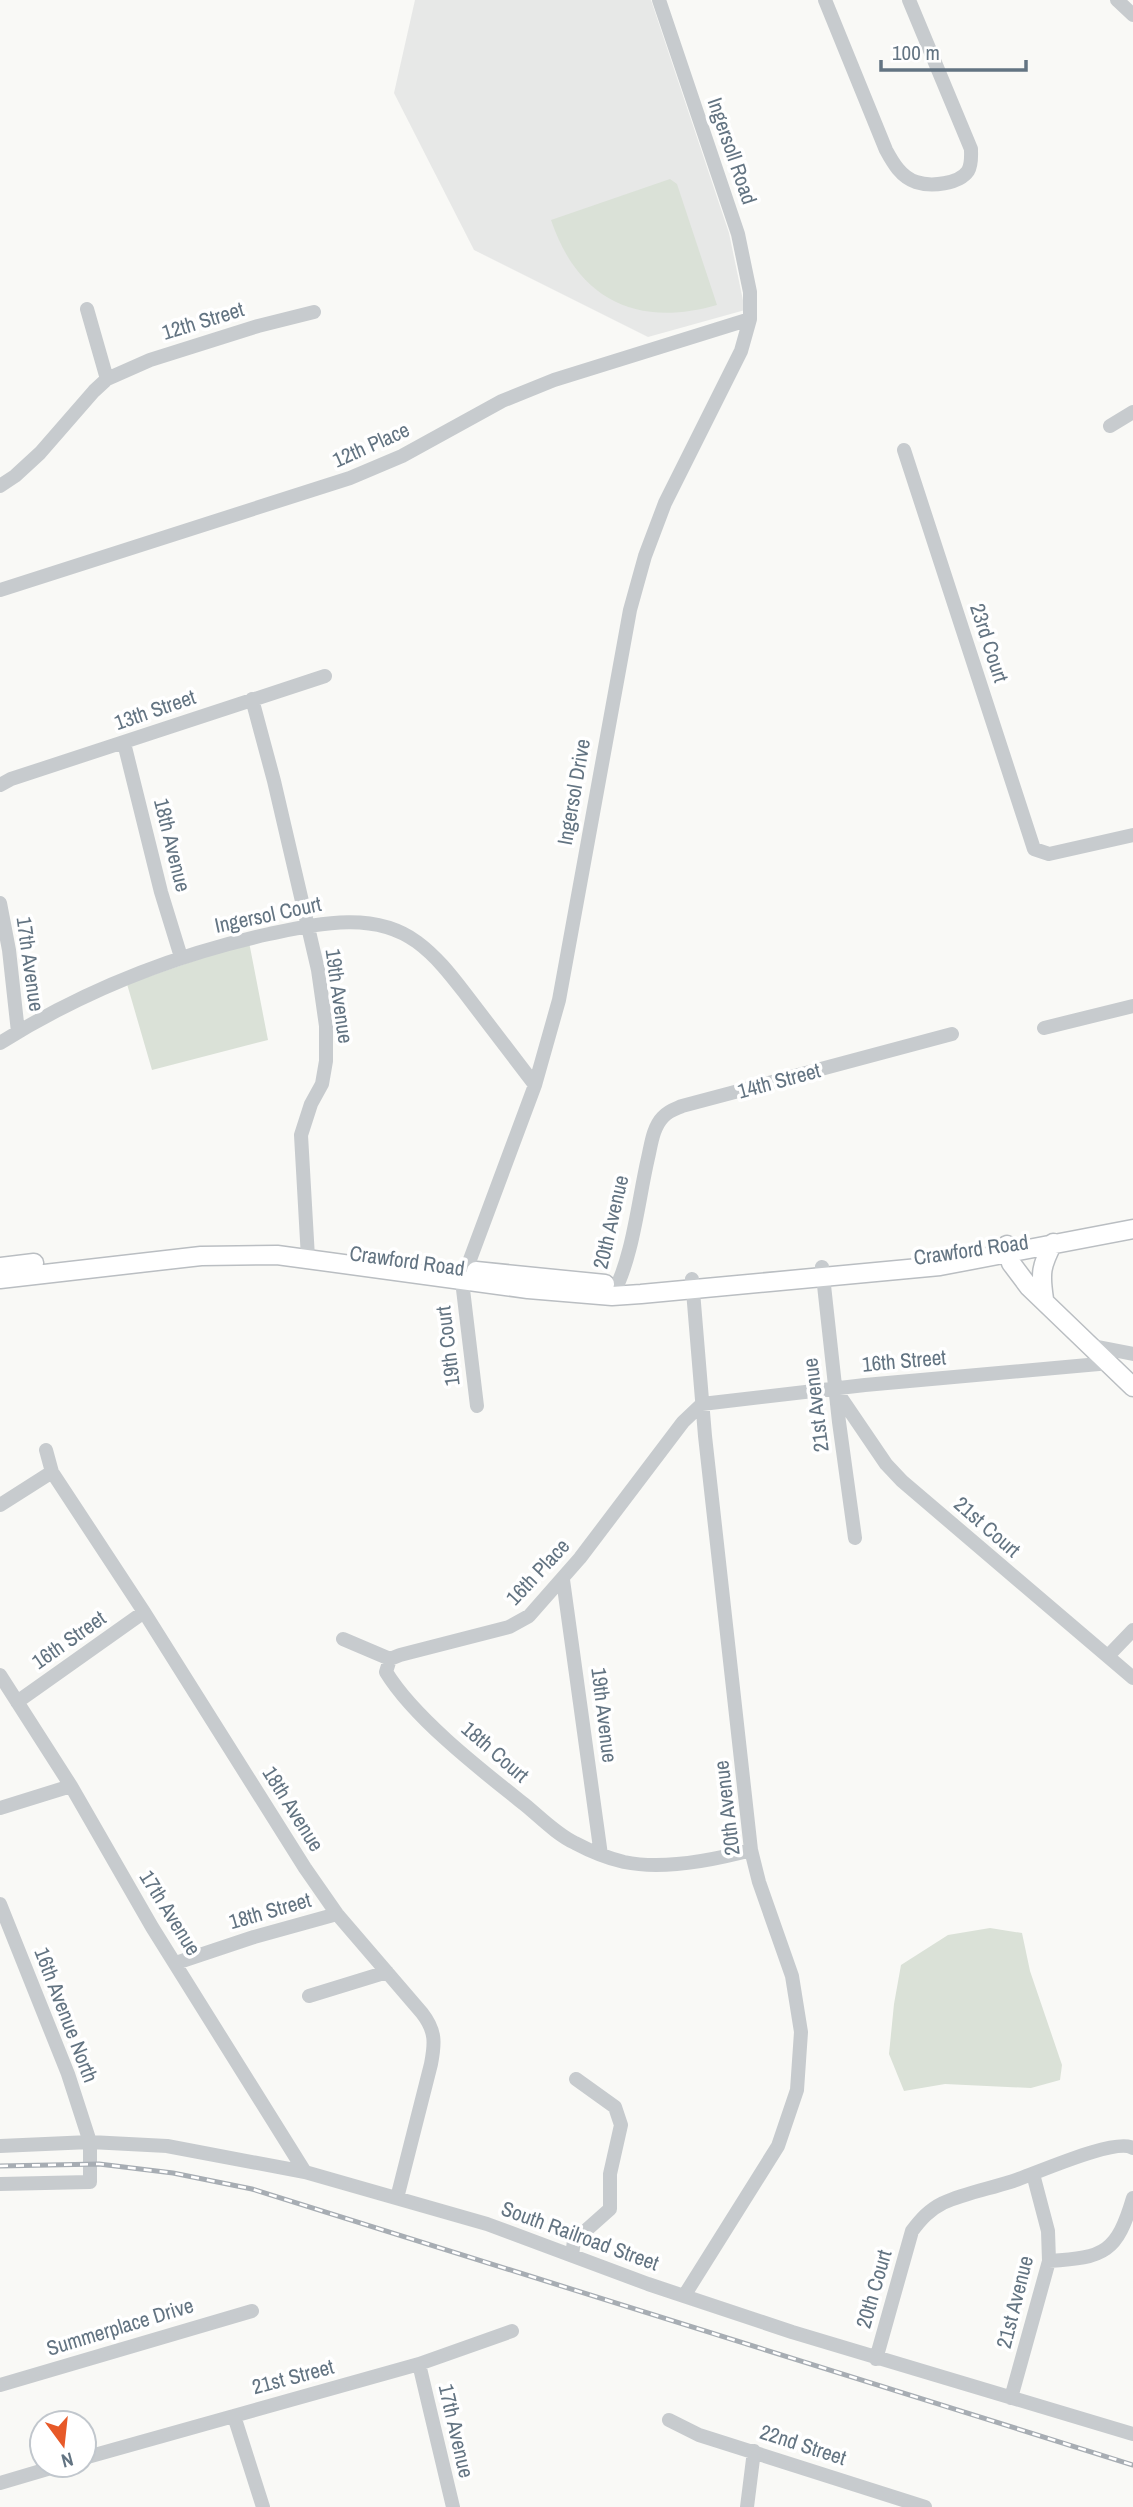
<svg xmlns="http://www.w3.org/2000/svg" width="1133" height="2507" font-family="'Archivo Narrow',sans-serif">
<rect width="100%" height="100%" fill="#f9f9f6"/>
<path fill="#e7e8e7" d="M415 0H651L729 233 745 310 648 337 474 250 394 93Z"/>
<path fill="#dae1d7" d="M670 179 677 184 717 305C637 328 578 300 551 220Z
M249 942 268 1040 152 1070 127 984Z
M990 1928 1022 1933 1030 1971 1062 2065 1060 2080 1031 2088 945 2084 904 2091 889 2054 894 2004 901 1965 948 1935Z"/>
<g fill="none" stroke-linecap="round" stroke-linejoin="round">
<g stroke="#babec2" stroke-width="21">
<path id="major" d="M1007 1245 1011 1263 1029 1287 1133 1387
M0 1267 34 1263
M476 1271 605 1284
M0 1279 201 1256 277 1255 528 1289 612 1296 641 1294 940 1266 1133 1229
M1044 1299C1040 1273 1041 1266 1053 1243"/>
</g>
<path stroke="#c7cbce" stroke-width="14" d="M825 0 886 150C893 163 901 177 916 182 931 187 959 184 968 171 972 164 971 156 971 149L909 0
M1117 0 1133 15
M87 309 107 379
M1110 426 1133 412
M904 450 1034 849 1049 854 1133 835
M0 486 15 476 40 453 94 391 107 379 150 360 258 326 314 312
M0 590 350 478 402 456 502 401 554 380 750 319
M252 699 274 781 318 970 326 1026V1061L322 1084 311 1104 301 1135 308 1258
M124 743 161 892 181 957
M0 785 11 779 325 676
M0 903 9 950 18 1032
M1044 1028 1133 1006
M0 1043C83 991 174 955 269 934 317 924 374 910 417 942 436 956 450 974 464 992 488 1023 511 1054 535 1085
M822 1267 839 1422 855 1538
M612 1296C633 1258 638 1201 648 1158 651 1145 653 1127 663 1117 668 1111 675 1109 682 1106L952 1034
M1093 1346 1133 1354
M835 1389 886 1464 902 1481 1133 1678
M477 1406 462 1281 535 1085 559 1000 630 610 645 556 665 503 741 351 750 319V292L738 234 659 0
M46 1450 52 1472 144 1612 305 1868 337 1914 422 2013C436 2031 435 2043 431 2064L397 2198
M0 1505 52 1472
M563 1580 601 1855
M343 1639 390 1659 400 1655 509 1627 529 1616 580 1558 683 1422 702 1404 865 1385 1110 1363
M1108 1656 1133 1630
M390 1659 386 1672C414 1718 481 1770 524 1804 540 1817 556 1834 575 1843 590 1851 607 1858 624 1862 663 1870 714 1860 751 1850
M0 1675 71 1786 152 1927 305 2172
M17 1702 144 1612
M0 1808 71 1786
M0 1904 68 2074 90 2142V2182L0 2184
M176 1963 254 1937 337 1914
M309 1996 387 1972
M0 2146 90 2142 167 2146 305 2172 487 2224 648 2284 792 2332 1133 2434
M572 2255 574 2241 610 2209V2174L621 2125 615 2107 576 2079
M1049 2261C1105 2258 1117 2252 1133 2198
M684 2296 778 2146 797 2090 801 2032 792 1976 759 1882 751 1850 705 1436 692 1279
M876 2359 912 2231C921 2219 929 2210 943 2203 965 2193 988 2189 1010 2182 1033 2175 1115 2137 1133 2148
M419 2364 453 2507
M0 2385 252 2311
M1011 2398 1049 2261 1048 2231 1033 2174
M234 2416 263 2507
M669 2420 699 2435 925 2507
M84 2458 419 2364 512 2331
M0 2483 61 2465
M747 2507 754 2451"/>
<use href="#major" stroke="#fff" stroke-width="18"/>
<g stroke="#a7adb3" stroke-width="5">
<path id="rail" d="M0 2166 99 2164 173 2173 252 2189 1133 2465"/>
</g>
<use href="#rail" stroke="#fff" stroke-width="2.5" stroke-dasharray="8" stroke-linecap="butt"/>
</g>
<g text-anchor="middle" stroke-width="7" stroke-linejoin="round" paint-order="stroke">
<g font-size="21" fill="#637482" stroke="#fff">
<text transform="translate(732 151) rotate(71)" y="7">Ingersoll Road</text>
<text transform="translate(203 321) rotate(-17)" y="7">12th Street</text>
<text transform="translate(371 445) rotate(-24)" y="7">12th Place</text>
<text transform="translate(989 643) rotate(72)" y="7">23rd Court</text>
<text transform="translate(155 710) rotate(-19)" y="7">13th Street</text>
<text transform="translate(574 792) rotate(-80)" y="7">Ingersol Drive</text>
<text transform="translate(172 845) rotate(76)" y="7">18th Avenue</text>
<text transform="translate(268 915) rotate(-12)" y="7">Ingersol Court</text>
<text transform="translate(30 964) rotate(82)" y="7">17th Avenue</text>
<text transform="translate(339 996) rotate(82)" y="7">19th Avenue</text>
<text transform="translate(779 1081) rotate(-15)" y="7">14th Street</text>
<text transform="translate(611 1222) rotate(-77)" y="7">20th Avenue</text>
<text transform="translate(971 1250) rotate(-8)" y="7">Crawford Road</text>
<text transform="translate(407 1261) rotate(8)" y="7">Crawford Road</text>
<text transform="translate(448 1346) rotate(-97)" y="7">19th Court</text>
<text transform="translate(904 1361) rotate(-5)" y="7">16th Street</text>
<text transform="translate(816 1405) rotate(-97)" y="7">21st Avenue</text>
<text transform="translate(987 1527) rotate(41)" y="7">21st Court</text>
<text transform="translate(538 1572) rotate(-47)" y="7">16th Place</text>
<text transform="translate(69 1640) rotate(-35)" y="7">16th Street</text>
<text transform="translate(604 1715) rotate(83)" y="7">19th Avenue</text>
<text transform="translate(495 1752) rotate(41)" y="7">18th Court</text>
<text transform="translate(727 1808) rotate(-97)" y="7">20th Avenue</text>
<text transform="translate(293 1809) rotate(58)" y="7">18th Avenue</text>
<text transform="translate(270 1911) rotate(-16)" y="7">18th Street</text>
<text transform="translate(170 1913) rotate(58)" y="7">17th Avenue</text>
<text transform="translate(66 2015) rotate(69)" y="7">16th Avenue North</text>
<text transform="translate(580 2236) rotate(20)" y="7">South Railroad Street</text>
<text transform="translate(874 2289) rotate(-74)" y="7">20th Court</text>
<text transform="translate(1015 2302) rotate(-76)" y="7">21st Avenue</text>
<text transform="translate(120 2327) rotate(-17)" y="7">Summerplace Drive</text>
<text transform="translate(293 2377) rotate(-15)" y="7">21st Street</text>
<text transform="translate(456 2431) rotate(77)" y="7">17th Avenue</text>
<text transform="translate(803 2445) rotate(18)" y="7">22nd Street</text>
</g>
</g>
<g transform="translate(63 2444) rotate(165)"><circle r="33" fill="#ffffff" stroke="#c1c7cd" stroke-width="2"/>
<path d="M0-5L12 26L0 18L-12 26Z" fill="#e75928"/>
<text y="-10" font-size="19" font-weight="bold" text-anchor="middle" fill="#637482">N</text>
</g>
<path d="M881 60v10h145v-10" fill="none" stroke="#637482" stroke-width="3.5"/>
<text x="892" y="60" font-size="21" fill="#637482" stroke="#ffffff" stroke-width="5" paint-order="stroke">100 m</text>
</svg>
